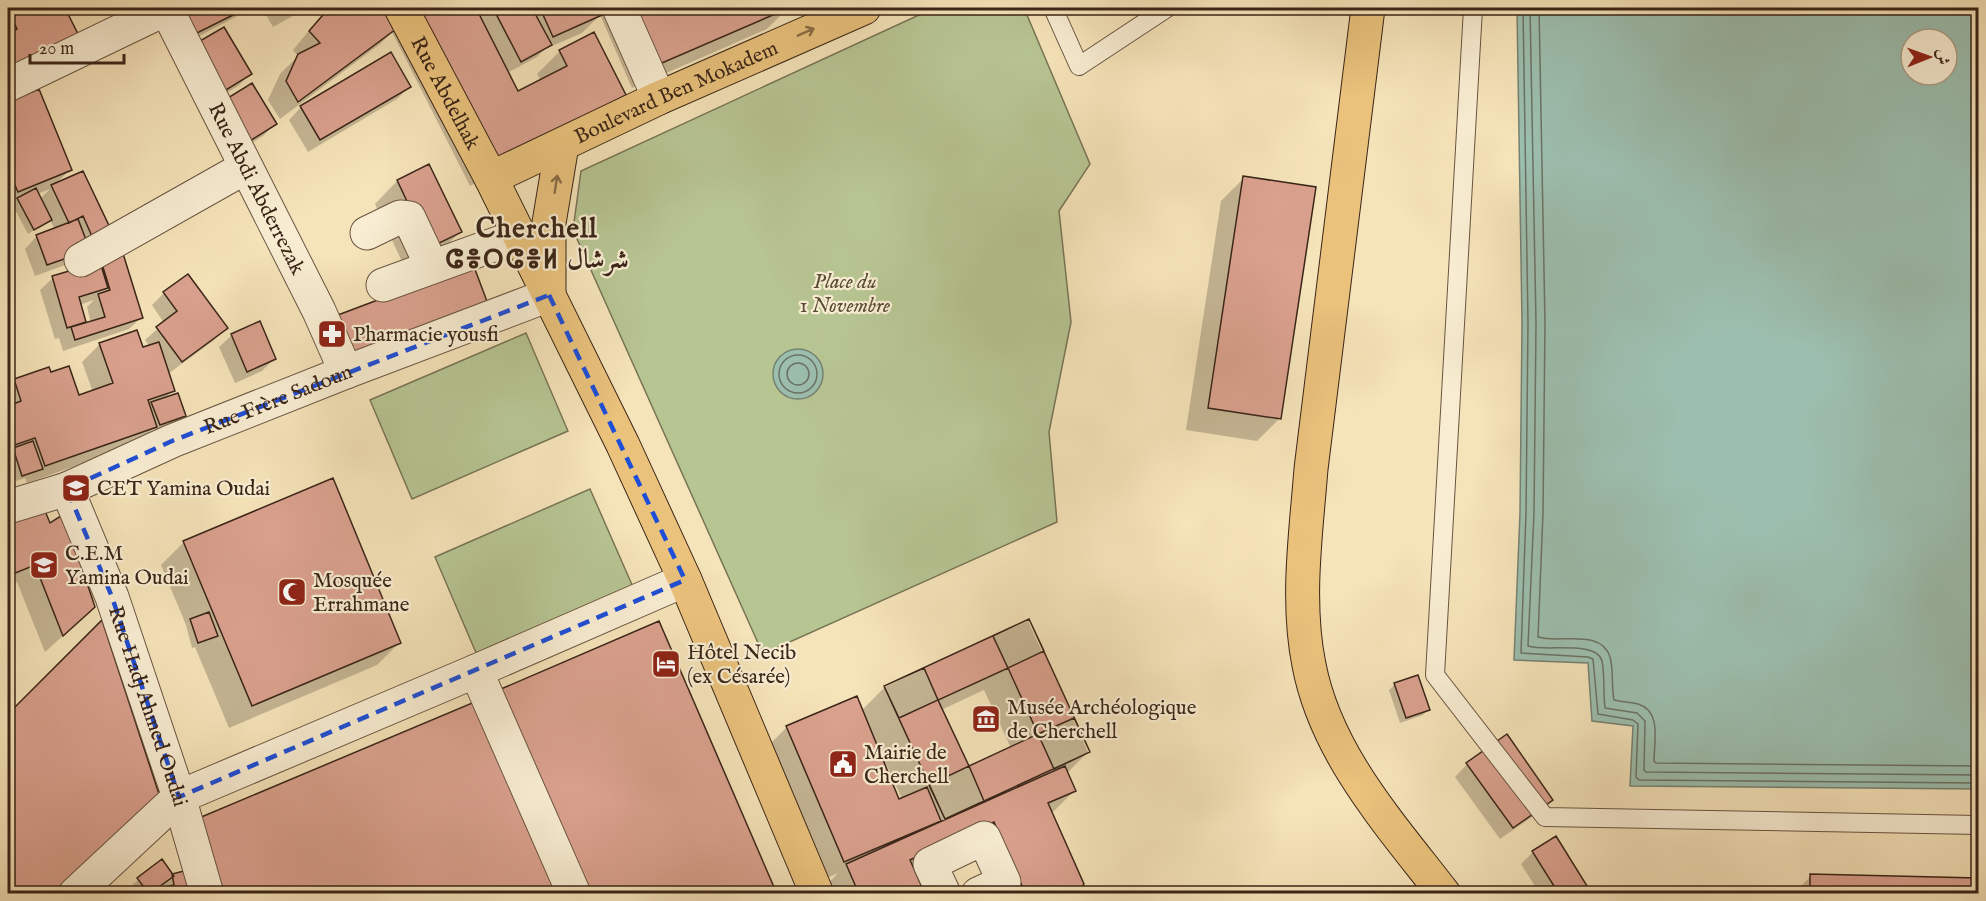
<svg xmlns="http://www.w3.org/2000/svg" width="1986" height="901" font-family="'IM FELL English',Amiri,'Noto Sans Tifinagh',serif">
<rect width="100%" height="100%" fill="#f5e3b9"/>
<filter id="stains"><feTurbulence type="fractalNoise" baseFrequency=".00333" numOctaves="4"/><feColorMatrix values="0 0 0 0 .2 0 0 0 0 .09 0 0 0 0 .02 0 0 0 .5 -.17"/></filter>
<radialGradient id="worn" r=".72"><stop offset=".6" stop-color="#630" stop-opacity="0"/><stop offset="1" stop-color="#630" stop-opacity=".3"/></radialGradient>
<path fill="#b7c593" stroke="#787556" stroke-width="1.5" d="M934 8H1024L1090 164 1059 211 1071 322 1049 432 1057 522 763 654 573 230 581 171Z
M526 333 568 431 412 499 370 400Z
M590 489 633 587 477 655 435 557Z"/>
<path fill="#9cbeae" stroke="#758172" stroke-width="1.5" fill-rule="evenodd" d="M1517 8H1978V789L1630 786 1633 726 1592 721 1588 663 1514 660 1520 513 1522 323ZM1911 39H1947V75H1911Z
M773 374a25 25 0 1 1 50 0a25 25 0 1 1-50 0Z"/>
<path fill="#0003" fill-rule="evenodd" d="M24 8H63L77 35 8 76V17Z
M190 8H253L180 46 181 12Z
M262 8H307L273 27Z
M323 8H788L767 29 632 88 600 15 582 33 545 49 537 57 507 73 517 93 541 81 537 74 560 51 625 95 602 118 470 186 392 32 380 44 280 119 268 100 280 74 298 56 293 50 325 11Z
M223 29 250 74 238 86 208 104Z
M409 87 397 99 308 152 289 120 301 107Z
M38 91 70 170 55 184 111 234 76 261 35 276 25 249 37 236 55 230 50 220 28 234 12 204 8 206V103ZM50 189 40 199 37 194Z
M212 114 275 124 263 136 235 153Z
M1244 178 1280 418 1257 441 1186 430 1221 201Z
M397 181 460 232 437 255 406 270 375 204Z
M100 255 142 317 129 329 63 351 59 338 55 339 40 290 53 278 88 267ZM94 300 87 307 91 323 85 325 79 305Z
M164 293 226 328 214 340 168 374 173 390 164 399 185 416 179 422 154 430 153 429 137 444 27 483 25 478 16 481 8 458V388L14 381 48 369 50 374 78 397 93 392 82 362 100 344 142 349 150 347 145 340 164 323 152 305Z
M232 335 274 359 262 371 235 383 219 347Z
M8 521 75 625 45 652 17 582 8 586Z
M184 542 400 642 377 665 229 728 195 647 192 648 186 625 161 565Z
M1028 621 1088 752 1067 773 1074 791 1051 814 1083 884 993 894 971 844 913 870 924 894H826L824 888 838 873 825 879 769 745 787 727 861 711 885 687ZM984 690 1011 748 968 768 941 710ZM886 764 902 799 899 801 884 765Z
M102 622 56 894H8V716Z
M1395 684 1428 709 1423 715 1400 723 1389 690Z
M1467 764 1539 812 1500 839 1455 777Z
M1533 852 1591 894H1540L1521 864Z
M162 861 171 875 776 894H156L161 890 164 885 163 884 150 894H138L132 885Z
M1811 876 1978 880V894H1793Z"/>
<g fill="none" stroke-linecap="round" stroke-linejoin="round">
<path stroke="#6b7263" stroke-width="1.5" d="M1523 8 1528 323 1526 513 1521 653 1588 657 1593 659 1598 714 1633 720 1638 724 1636 777 1639 780 1978 783
M1530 8 1536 323 1534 513 1528 646C1545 652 1597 640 1602 661 1605 676 1603 693 1605 708L1637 713 1645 721 1644 770 1646 772 1978 775
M1539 8 1545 323 1543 513 1538 637C1559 644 1601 628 1610 657 1614 671 1611 686 1614 700 1621 702 1630 702 1638 704 1662 711 1654 742 1654 761L1656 763 1978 766
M779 374a19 19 0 1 1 38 0a19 19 0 1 1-38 0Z
M787 374a11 11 0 1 1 22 0a11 11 0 1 1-22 0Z"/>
</g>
<path fill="#daa18e" stroke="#3a2518" stroke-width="1.5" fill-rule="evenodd" d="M20 8H65L79 36 8 70V33L17 29 10 13Z
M187 8H247L193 35 180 11Z
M329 8H390L400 26 298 102 286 81 298 54 320 43 309 31Z
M414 8H476L518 91 567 66 559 50 594 32 626 95 493 164Z
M493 8H532L552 45 521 62Z
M540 8H599L602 15 553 37Z
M630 8H789L655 66Z
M224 27 252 74 221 93 193 45Z
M391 52 411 87 320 140 300 106Z
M252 83 277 124 248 142 223 101Z
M39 89 72 170 18 192 14 183 8 186V102Z
M429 164 462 232 429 248 397 180Z
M83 171 113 234 95 243 83 216 69 223 51 185Z
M1243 176 1316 187 1281 419 1208 408Z
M36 188 52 220 34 230 17 198Z
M78 219 90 250 47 265 36 235Z
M121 247 143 318 75 340 71 327 105 317 98 294 110 290 99 254Z
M100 262 108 288 79 297 86 322 67 328 52 276Z
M473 264 488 304 353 354 338 315Z
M188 274 228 328 182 362 156 327 177 311 163 292Z
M260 321 276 359 247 372 231 334Z
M137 330 143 347 159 342 175 391 148 400 157 427 45 466 35 438 9 447 8 406 21 401 14 379 49 367 51 372 69 366 79 395 113 383 99 343Z
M178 393 186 416 160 425 151 402Z
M33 441 43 469 22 476 13 448Z
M333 478 401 643 252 706 183 541Z
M43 506 50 523 64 514 95 607 63 636 35 565 8 576V519Z
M209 612 218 636 198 643 190 619Z
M1029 619 1090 752 945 819 884 686ZM1008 668 1038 734 969 766 938 700Z
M1029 619 1044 651 1008 668 993 636Z
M102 620 160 797 57 894H8V714Z
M659 621 777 894H590L501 689Z
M924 668 938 700 899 718 884 686Z
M1418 675 1430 710 1406 718 1394 683Z
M857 696 899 799 927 787 941 821 844 862 786 726Z
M477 701 561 894H220L199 818Z
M1074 718 1090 752 1054 769 1038 734Z
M1507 734 1553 800 1513 828 1466 763Z
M969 766 984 801 945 819 929 785Z
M1065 766 1076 791 1048 803 1084 884 1078 894H1006L1022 886 994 822 910 860 925 894H859L846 864Z
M1556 836 1592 894H1559L1532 851Z
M162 859 174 876 149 894 137 878Z
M192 869 198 894H159L158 889 174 885 172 874Z
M1810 874 1978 878V894H1810Z"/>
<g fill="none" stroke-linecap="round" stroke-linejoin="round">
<g stroke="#695440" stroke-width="20">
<path id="service" d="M1053 8 1079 66 1167 8
M1473 8 1435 675 1545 817 1978 825"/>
</g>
<g stroke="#695440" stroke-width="35">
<g id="minor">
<path id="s1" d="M166 8 319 311 346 372"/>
<path d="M619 8 659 98"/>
<path d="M367 233 400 217 409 218 432 267"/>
<path d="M81 260 246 167"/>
<path d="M383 285 518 236"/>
<path id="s2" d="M67 489 112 597 179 797 207 894"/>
<path id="s3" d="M8 507 67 489 172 441 346 372 549 295"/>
<path d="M476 671 574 894"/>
<path d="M75 894 179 797 476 671 685 580"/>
<path d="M944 894 930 864 984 838 1004 882 978 894"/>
</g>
</g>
<g stroke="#695440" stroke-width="35">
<path id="tertiary" d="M8 85 168 8"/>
</g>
<g stroke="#3a2518" stroke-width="35">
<g id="primary">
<path id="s4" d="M401 8 491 178 623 445 685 580 817 894"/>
<path d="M1368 8 1311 469C1306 533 1296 601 1309 665 1326 754 1390 824 1444 894"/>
<path id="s5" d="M491 178 659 98 864 8"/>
<path d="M549 292V223L562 145"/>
</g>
</g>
<use href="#service" stroke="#f8edd2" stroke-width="18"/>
<use href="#minor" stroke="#f8edd2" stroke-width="33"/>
<use href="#tertiary" stroke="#f8edd2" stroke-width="33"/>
<use href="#primary" stroke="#eac27c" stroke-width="33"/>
</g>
<defs><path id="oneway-shaft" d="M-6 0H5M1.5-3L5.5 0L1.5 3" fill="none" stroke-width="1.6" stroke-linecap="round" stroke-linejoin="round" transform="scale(1.5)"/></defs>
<g stroke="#896c45">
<use href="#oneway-shaft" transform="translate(806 32) rotate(-24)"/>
<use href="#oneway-shaft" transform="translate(556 184) rotate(-81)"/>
</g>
<path fill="none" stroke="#1d4ed8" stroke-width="4.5" stroke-dasharray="12 8" stroke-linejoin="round" d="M549 295 685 580 179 797 112 597 67 489 172 441Z"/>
<defs>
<g id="pharmacy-square" transform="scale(1.5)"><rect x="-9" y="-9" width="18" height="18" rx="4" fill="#8f2418" stroke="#f8edd2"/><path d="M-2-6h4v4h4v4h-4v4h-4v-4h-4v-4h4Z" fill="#fff"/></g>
<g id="school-square" transform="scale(1.5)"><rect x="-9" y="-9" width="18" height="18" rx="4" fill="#8f2418" stroke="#f8edd2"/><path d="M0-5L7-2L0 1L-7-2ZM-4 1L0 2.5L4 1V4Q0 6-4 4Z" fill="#fff"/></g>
<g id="mosque-square" transform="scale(1.5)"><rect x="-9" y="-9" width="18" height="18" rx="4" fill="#8f2418" stroke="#f8edd2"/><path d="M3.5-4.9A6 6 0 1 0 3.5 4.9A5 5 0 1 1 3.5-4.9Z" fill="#fff"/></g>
<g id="hotel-square" transform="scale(1.5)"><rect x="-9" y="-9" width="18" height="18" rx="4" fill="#8f2418" stroke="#f8edd2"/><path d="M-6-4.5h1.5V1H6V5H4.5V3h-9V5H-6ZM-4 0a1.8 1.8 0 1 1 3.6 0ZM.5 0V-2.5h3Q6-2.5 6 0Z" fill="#fff"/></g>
<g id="museum-square" transform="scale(1.5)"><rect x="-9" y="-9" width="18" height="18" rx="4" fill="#8f2418" stroke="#f8edd2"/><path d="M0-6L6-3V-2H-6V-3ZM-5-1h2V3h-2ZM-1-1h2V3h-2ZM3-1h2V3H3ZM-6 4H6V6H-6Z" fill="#fff"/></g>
<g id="civic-square" transform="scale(1.5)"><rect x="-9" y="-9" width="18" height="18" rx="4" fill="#8f2418" stroke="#f8edd2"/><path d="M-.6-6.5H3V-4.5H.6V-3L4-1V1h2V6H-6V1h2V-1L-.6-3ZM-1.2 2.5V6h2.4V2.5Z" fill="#fff"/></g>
</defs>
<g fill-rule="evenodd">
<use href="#pharmacy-square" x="332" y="334"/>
<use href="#school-square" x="76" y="488"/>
<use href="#school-square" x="44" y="565"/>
<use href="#mosque-square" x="292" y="592"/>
<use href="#hotel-square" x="666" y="664"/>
<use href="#museum-square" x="986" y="719"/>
<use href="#civic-square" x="843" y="764"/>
</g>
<g text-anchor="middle" stroke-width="4.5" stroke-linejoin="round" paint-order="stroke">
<g font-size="21" fill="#3a2518" stroke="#f8edd2">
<text dy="7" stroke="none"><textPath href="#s5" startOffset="204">Boulevard Ben Mokadem</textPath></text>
<text dy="7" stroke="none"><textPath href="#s4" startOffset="96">Rue Abdelhak</textPath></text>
<text dy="7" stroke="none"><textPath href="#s1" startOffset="202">Rue Abdi Abderrezak</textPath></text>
<text dy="7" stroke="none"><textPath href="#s3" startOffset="291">Rue Frère Sadoun</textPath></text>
<text dy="7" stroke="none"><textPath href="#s2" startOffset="232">Rue Hadj Ahmed Oudai</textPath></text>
</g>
<g font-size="21" font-style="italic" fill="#594d37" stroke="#f8edd2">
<text x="845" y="288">Place du<tspan x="845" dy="24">1 Novembre</tspan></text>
</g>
<g font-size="21" fill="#3a2518" stroke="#f8edd2" text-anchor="start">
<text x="353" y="341">Pharmacie yousfi</text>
<text x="97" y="495">CET Yamina Oudai</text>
<text x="65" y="560">C.E.M<tspan x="65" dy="24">Yamina Oudai</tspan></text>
<text x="313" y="587">Mosquée<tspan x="313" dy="24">Errahmane</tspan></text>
<text x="687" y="659">Hôtel Necib<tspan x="687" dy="24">(ex Césarée)</tspan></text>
<text x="1007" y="714">Musée Archéologique<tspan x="1007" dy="24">de Cherchell</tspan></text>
<text x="864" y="759">Mairie de<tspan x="864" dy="24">Cherchell</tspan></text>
</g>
<g font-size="27" font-weight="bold" letter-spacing="1.5" fill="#3a2518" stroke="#f8edd2">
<text x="537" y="237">Cherchell<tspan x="537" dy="31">ⵛⴻⵔⵛⴻⵍ شرشال</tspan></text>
</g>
</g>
<rect width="1986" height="901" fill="none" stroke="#f5e3b9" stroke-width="30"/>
<rect x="9" y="9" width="1968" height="883" fill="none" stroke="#3a2518" stroke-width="3"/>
<rect x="15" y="15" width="1956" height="871" fill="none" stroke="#3a2518" stroke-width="1.5"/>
<g transform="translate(1929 57) rotate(89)"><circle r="28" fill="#f8edd2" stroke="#ac9d88" stroke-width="1.5"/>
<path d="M0-4.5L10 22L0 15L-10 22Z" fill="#8f2418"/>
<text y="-9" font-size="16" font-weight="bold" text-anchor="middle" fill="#3a2518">ش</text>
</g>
<path d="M30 54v9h94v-9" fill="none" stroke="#3a2518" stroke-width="3"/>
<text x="39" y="54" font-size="18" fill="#3a2518" stroke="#f8edd2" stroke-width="4.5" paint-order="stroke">20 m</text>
<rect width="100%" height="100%" filter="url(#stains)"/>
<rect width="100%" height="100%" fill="url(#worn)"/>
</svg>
